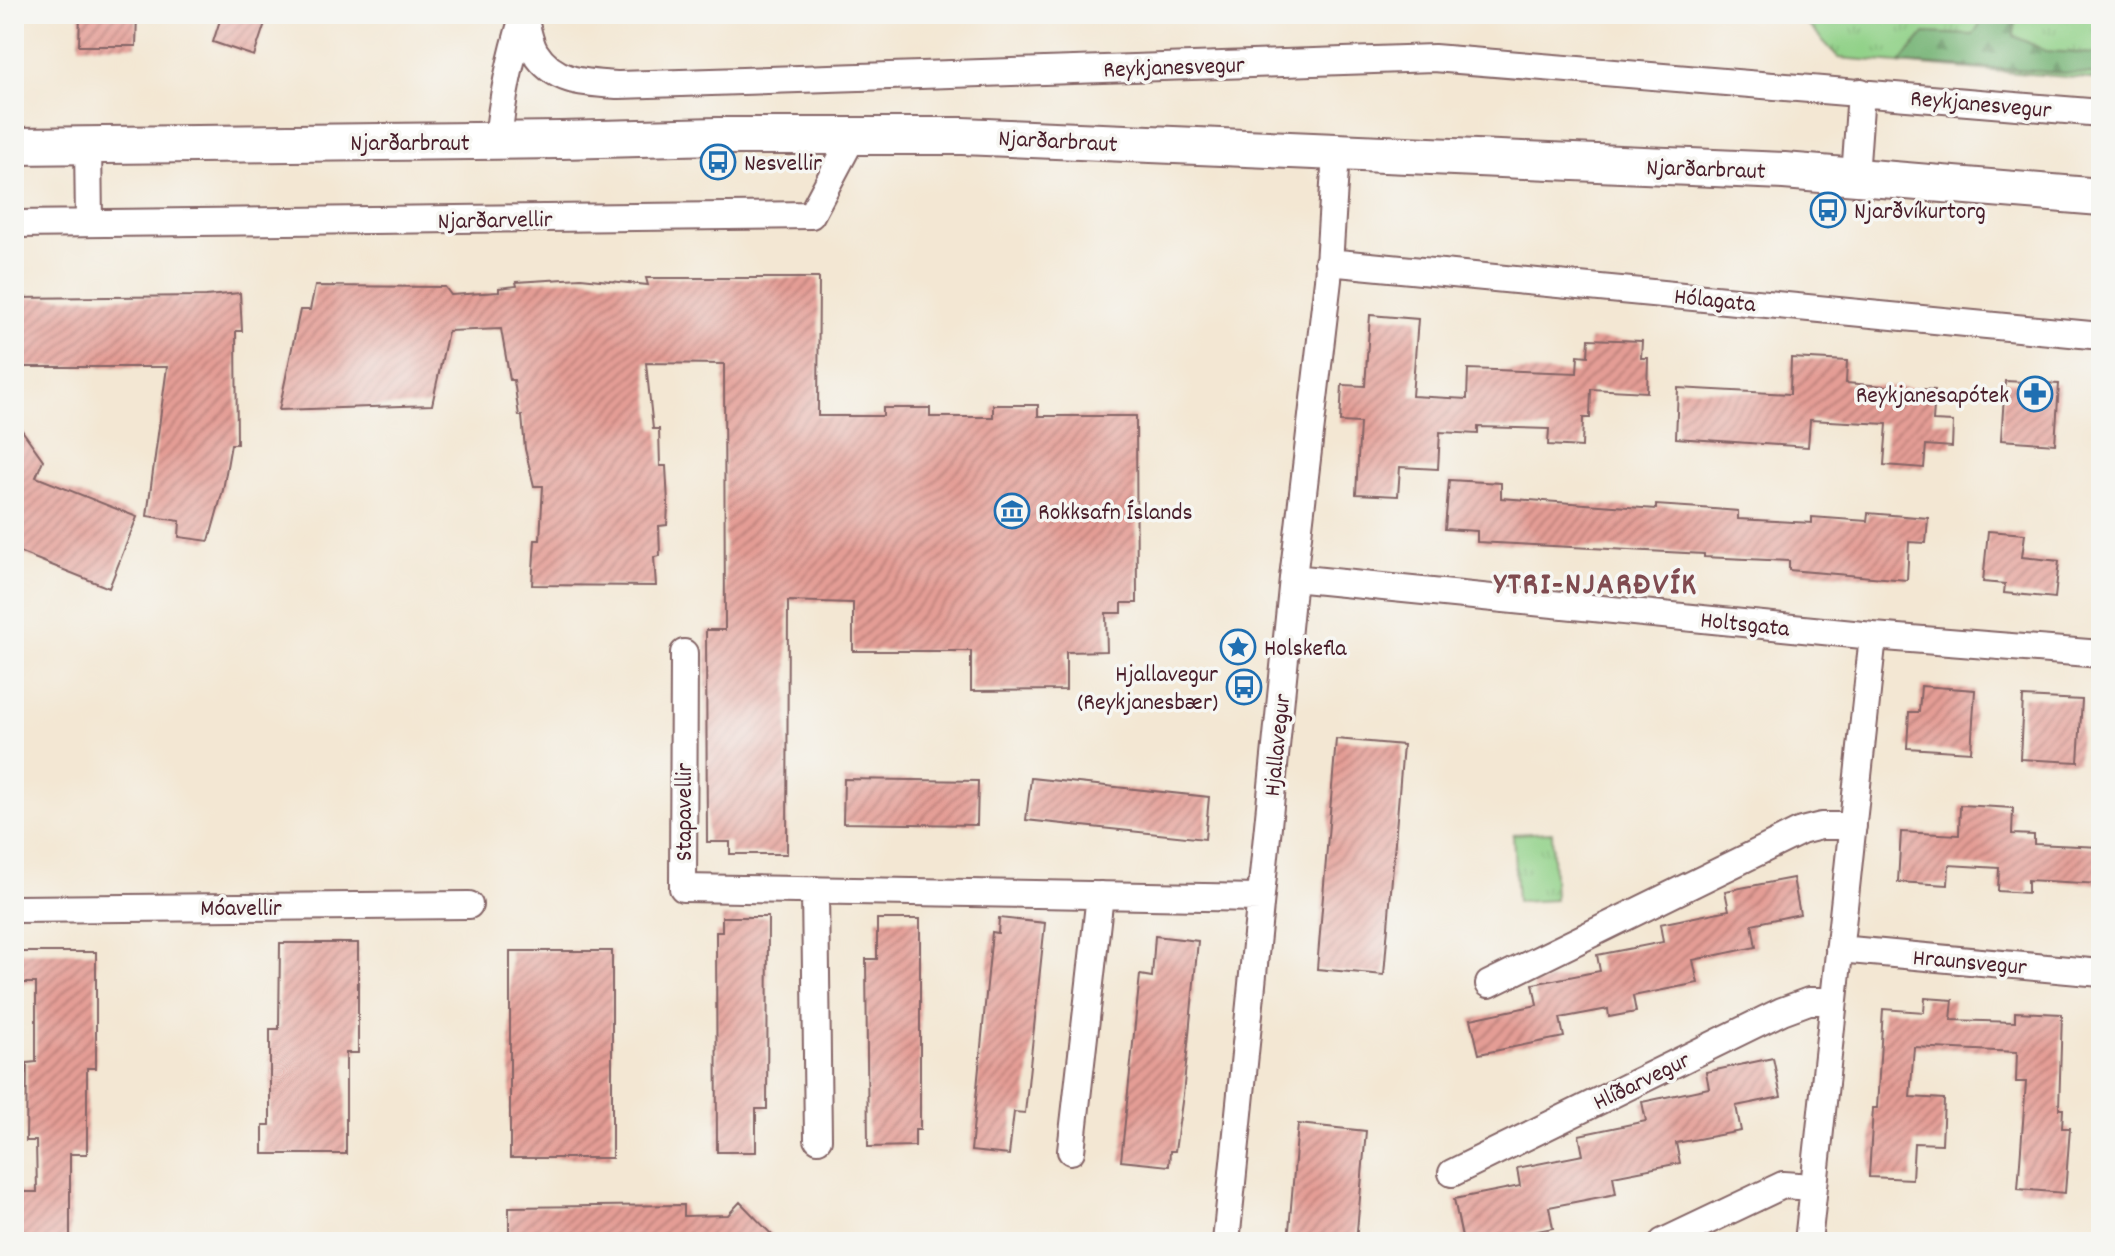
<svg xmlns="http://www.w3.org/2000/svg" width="2115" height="1256" font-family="Dekko,sans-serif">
<defs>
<pattern id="grass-tufts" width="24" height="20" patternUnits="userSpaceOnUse" patternTransform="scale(2)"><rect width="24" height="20" fill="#91d188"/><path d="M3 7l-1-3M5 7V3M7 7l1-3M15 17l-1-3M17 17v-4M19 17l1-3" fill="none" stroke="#7fb376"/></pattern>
<pattern id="forest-firs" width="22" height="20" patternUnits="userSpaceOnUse" patternTransform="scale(2)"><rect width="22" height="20" fill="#74b374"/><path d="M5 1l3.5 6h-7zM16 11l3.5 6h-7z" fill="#61915f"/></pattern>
<pattern id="building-hatch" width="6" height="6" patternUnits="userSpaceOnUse" patternTransform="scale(2)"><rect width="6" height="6" fill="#e49d95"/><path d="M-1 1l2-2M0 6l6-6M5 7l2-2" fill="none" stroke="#bb7f7a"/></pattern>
</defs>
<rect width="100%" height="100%" fill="#f6f6f2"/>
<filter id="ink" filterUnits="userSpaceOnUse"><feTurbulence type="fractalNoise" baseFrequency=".0125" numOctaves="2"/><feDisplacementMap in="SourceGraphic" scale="16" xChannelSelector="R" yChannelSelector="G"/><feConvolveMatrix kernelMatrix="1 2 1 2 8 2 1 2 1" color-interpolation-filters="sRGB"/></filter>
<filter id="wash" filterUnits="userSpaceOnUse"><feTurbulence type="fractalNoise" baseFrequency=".006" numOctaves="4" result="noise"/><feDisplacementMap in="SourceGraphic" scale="32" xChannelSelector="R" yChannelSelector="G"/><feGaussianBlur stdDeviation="1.8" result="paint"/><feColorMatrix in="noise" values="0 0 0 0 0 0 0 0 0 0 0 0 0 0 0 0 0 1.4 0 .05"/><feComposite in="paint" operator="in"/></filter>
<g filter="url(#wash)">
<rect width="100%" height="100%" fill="#f3e7d3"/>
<path fill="url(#grass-tufts)" stroke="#6e785a" stroke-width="2" d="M1798 14H2101V80L1839 58Z
M1552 832 1555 900 1517 902 1513 834Z"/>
<path fill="url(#forest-firs)" stroke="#5f6950" stroke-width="2" d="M1986 14H2016L2014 36 2046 51 2097 54 2101 52V75L1900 63 1925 33 1973 35Z"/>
<g id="blocks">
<path fill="url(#building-hatch)" d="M80 14H137L136 46H79Z
M222 14H268L254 56 213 42Z
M581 278 648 285 646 278H819L818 416H883V408H930V417H993V405H1038V416H1136L1137 603H1122V613H1106L1107 651 1066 652V690L971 691V651H853V603L788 601 787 854H730V842H707L706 630H725L724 364 646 363 653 429H659L660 466H666L668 504 667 525 659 526 660 556 654 557 656 586 532 585 535 540H540L543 486H534L525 449 522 416H519L514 380H510L501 329 448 331 432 405 279 410 300 310H310L315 286 445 287 451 295 499 292V288L517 286 516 282Z
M240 293 242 331H236L237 444H231L223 490 209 541 179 537 180 521 147 516 167 367H14V298L206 296Z
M1370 315 1418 319 1412 396 1467 399 1468 369 1577 373 1578 355 1588 356 1589 339 1642 341 1641 358H1648L1647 392 1591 389 1590 418H1583L1582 447 1548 445 1549 429 1478 427V434L1440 432 1438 469 1400 467 1398 496 1356 494 1360 423 1340 422 1342 385 1365 386Z
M1791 358 1847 361 1846 383 1935 390 1933 421 1953 422 1952 447 1926 445 1924 468 1884 465 1887 424 1810 420 1808 447 1676 438 1678 388 1790 394Z
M2005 381 2059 384 2055 444 2001 440Z
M14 419 43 460 36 477 137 517 109 588 14 550Z
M1449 480 1501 483V498L1656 509V505L1701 508 1738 511V519L1812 523V517L1867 521 1868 513 1928 518 1926 543 1909 542 1907 580 1789 570V561L1704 557V554L1477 542V531L1445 529Z
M1988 531 2025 534 2022 557 2059 561 2055 598 2004 593 2005 584 1983 582Z
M1921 686 1975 690 1971 752 1907 748 1909 712H1919Z
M2023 697 2082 700 2078 762 2020 759Z
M1336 739 1403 745 1384 975 1317 969Z
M1031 778 1209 797 1205 839 1026 820Z
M844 779 978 781 977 825 843 823Z
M1960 805 2013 808 2012 834 2034 835V844L2101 847V884L2028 880V893L1998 891 1999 868 1949 865 1948 885 1898 882 1901 832 1959 835Z
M1793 878 1800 914 1752 924 1756 947 1693 960 1698 983 1633 996 1636 1012 1609 1017 1608 1009 1560 1018 1564 1037 1479 1054 1471 1019 1537 1005 1533 984 1600 971 1597 955 1663 942 1660 924 1729 910 1725 891Z
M722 917H768L767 1109H756V1152H717L716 932H722Z
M999 918 1045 923 1025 1113 1014 1112 1009 1155 971 1151 992 932 998 933Z
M877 919H920V1130H915V1146L868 1147 866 959H877Z
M1155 936 1198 941 1183 1095 1175 1151H1170L1169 1166 1121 1161 1140 975 1152 977Z
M280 943H358V1053H346V1154H263V1125H270V1029H279Z
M510 951H612V1158H510Z
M14 952H96V1068H87V1154H70V1242H14V1192H37L36 1141H26L27 1063 36 1062V983H14Z
M1925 998 1953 1000 1951 1020 2015 1022V1012L2062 1014 2059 1109H2063L2062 1128H2070L2065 1193 2018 1189 2026 1082H2016L2017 1052 1914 1047 1910 1097 1944 1099 1942 1144 1914 1143 1912 1179 1869 1177 1873 1108H1877L1883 1009 1924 1012Z
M1773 1058 1781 1097 1736 1106 1741 1131 1676 1143 1680 1163 1613 1176 1616 1194 1549 1207 1553 1228 1479 1242H1463L1454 1199 1520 1186 1517 1168 1583 1155 1579 1135 1646 1121 1642 1102 1709 1088 1706 1072Z
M1298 1124 1366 1131 1356 1242H1288Z
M740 1202 779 1242H509V1207L684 1205V1216L728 1215Z"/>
</g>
</g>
<g filter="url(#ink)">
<use href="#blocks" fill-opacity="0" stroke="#856566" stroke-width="2"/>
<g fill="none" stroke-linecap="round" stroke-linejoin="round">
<g stroke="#856566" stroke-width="30">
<path id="minor" d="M524 16C527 27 529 42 535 52 554 83 586 83 619 85L1434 58 2101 113
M498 141C502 97 511 56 524 14
M88 144 89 223
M1855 177 1861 92
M14 224 811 215 853 136
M1328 262 2101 336
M1293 578 1873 636 2101 654
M684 653 683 888 1260 898
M815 890 818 1139
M14 909 469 905
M1839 949 2101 973
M1489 984 1801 831 1821 826H1853
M1071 1151 1100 895
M1452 1173 1782 1011 1809 1001H1833
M1226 1242 1293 578 1328 280 1336 153
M1663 1242 1783 1185 1813 1187
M1808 1242 1873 636"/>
</g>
<g stroke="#856566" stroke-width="40">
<path id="secondary" d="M14 146 561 140 718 136H962L1784 171 2101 197"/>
</g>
<use href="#minor" stroke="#fff" stroke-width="26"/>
<use href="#secondary" stroke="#fff" stroke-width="36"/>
</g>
</g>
<defs>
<g id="bus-ring" transform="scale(1.8)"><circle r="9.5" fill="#f6f6f2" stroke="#1f6fb2" stroke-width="1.5"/><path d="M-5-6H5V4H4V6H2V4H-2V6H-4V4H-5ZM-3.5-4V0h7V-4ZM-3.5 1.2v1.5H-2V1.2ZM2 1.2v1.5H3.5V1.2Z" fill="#1f6fb2"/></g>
<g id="pharmacy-ring" transform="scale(1.8)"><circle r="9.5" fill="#f6f6f2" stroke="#1f6fb2" stroke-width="1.5"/><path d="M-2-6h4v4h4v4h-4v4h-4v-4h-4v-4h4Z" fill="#1f6fb2"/></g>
<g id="museum-ring" transform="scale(1.8)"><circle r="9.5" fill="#f6f6f2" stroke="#1f6fb2" stroke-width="1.5"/><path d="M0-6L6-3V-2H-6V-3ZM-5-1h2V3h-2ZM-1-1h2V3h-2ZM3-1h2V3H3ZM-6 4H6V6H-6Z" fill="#1f6fb2"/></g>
<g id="sight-ring" transform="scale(1.8)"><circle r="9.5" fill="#f6f6f2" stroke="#1f6fb2" stroke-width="1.5"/><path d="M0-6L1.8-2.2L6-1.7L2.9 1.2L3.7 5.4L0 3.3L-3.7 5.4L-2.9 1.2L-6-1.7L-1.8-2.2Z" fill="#1f6fb2"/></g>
</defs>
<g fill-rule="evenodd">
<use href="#bus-ring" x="718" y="162"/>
<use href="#bus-ring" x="1828" y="210"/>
<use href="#pharmacy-ring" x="2035" y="394"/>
<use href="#museum-ring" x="1012" y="511"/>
<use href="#sight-ring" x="1238" y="647"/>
<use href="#bus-ring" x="1244" y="687"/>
</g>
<g text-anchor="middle" stroke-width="7" stroke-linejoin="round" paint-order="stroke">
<g font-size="24" fill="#4a1f2b" stroke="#f6f6f2">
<text transform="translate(1174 66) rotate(-2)" y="8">Reykjanesvegur</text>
<text transform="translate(1981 103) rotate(5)" y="8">Reykjanesvegur</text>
<text transform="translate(1058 140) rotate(3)" y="8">Njarðarbraut</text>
<text x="410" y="150">Njarðarbraut</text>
<text transform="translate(1706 168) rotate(2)" y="8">Njarðarbraut</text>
<text transform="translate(495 219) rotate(-1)" y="8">Njarðarvellir</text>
<text transform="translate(1715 299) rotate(6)" y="8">Hólagata</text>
<text transform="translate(1745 623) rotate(6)" y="8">Holtsgata</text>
<text transform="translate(1276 745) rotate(-84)" y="8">Hjallavegur</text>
<text transform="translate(683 812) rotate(-90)" y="8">Stapavellir</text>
<text x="241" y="915">Móavellir</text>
<text transform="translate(1970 961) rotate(5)" y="8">Hraunsvegur</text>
<text transform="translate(1641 1080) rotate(-26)" y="8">Hlíðarvegur</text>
</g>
<g font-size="24" fill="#4a1f2b" stroke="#f6f6f2" text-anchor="start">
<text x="744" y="170">Nesvellir</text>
<text x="1854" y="218">Njarðvíkurtorg</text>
<text x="2009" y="402" text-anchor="end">Reykjanesapótek</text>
<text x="1038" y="519">Rokksafn Íslands</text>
<text x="1264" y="655">Holskefla</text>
<text x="1218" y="681" text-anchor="end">Hjallavegur<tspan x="1218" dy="28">(Reykjanesbær)</tspan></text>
</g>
<g font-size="32" font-weight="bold" letter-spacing="2" fill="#804b50" stroke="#f6f6f2">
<text x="1596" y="593">YTRI-NJARÐVÍK</text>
</g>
</g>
<rect width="2115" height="1256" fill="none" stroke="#f6f6f2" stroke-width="48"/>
</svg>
